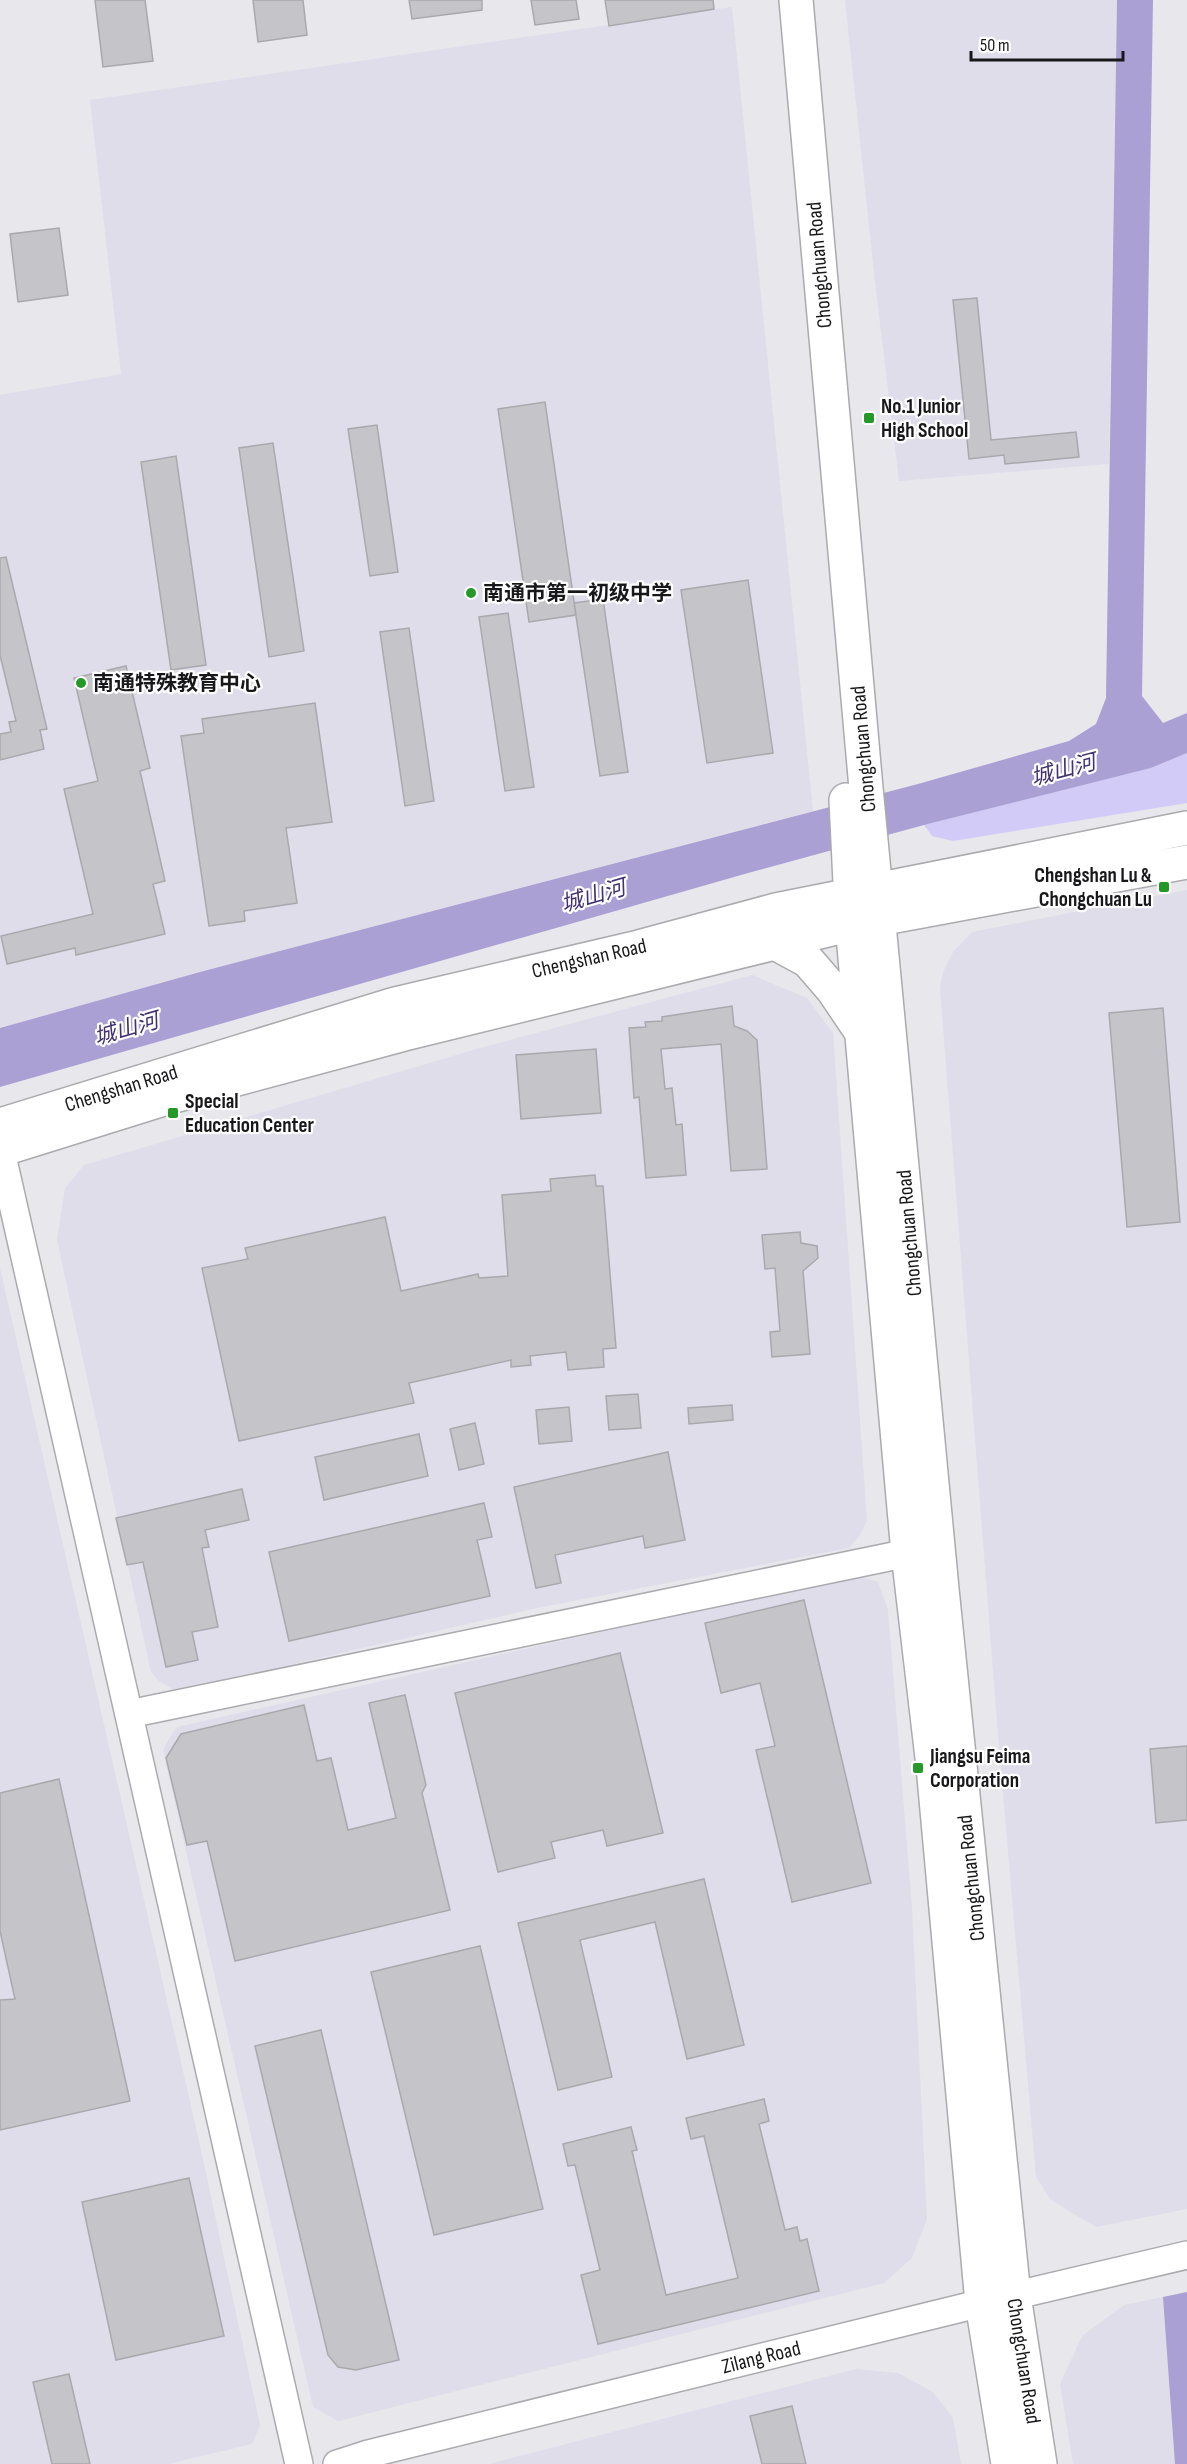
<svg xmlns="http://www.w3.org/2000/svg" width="1187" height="2464" font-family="'Sofia Sans Condensed','Noto Sans SC',sans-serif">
<rect width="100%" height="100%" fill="#e7e7ec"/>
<path fill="#dfddea" d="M845 0H1117L1109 464 899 481 875 282Z
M732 7 813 811 200 972 0 1028V395L121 374 90 100Z
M1187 890V2209L1096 2227 1051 2200 1036 2177 998 1735 940 988 943 972 953 952 972 932Z
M752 975 807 998 833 1033 867 1521 859 1536 849 1548 537 1608 176 1691 160 1682 151 1672 57 1240 65 1188 84 1165 480 1048Z
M0 1268 201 2150 260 2425 252 2444 168 2464H0Z
M855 1575 878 1582 888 1610 912 1908 927 2219 912 2258 884 2283 338 2421 313 2407 163 1750 169 1739 177 1727Z
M1187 2292V2464H1073L1060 2384 1082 2336 1124 2305Z
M856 2369 898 2373 933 2392 953 2418 961 2464H489Z"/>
<path fill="#d3cbf7" d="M1187 753V803L953 841 932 836 924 825 1151 768Z"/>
<path fill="#aaa0d4" d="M1117 0H1153L1142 696 1163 723 1187 713V753L1151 768 924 825 748 873 0 1087V1028L200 972 918 784 1069 741 1096 724 1106 698Z
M1187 2292V2464H1175L1163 2297Z"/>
<path fill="#c5c4c9" stroke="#a9a9ad" stroke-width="1.5" d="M95 0H145L153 61 103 67Z
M253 0H303L307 35 258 42Z
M409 0H482V10L412 19Z
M531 0H576L579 19 535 25Z
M605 0H713L714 9 609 26Z
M59 228 68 295 18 302 10 234Z
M977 298 991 440 1076 432 1079 457 1005 464 1004 455 969 459 953 300Z
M545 402 576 615 529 622 498 409Z
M377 425 398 572 370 576 348 429Z
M273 443 304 651 269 657 239 448Z
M176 456 206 665 171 670 141 462Z
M6 557 47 729 40 730 44 749 0 760V734L11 732 9 722 16 721 0 655V558Z
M748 580 773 753 707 763 681 590Z
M603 599 628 772 600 776 574 603Z
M508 613 534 787 505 791 479 617Z
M409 628 434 801 405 806 380 632Z
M126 666 150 768 140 771 165 881 153 884 165 934 76 955 75 948 7 964 1 936 93 914 64 789 98 781 74 678Z
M315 703 332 822 286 828 297 903 244 911 245 921 209 926 181 736 204 733 202 719Z
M732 1006 734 1026 747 1031 757 1040 767 1169 731 1171 721 1044 661 1049 665 1089 672 1088 676 1125 682 1124 686 1175 646 1178 639 1097 634 1098 629 1028 646 1027 645 1022 662 1021V1017Z
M1163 1008 1180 1222 1127 1227 1109 1013Z
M596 1049 601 1113 521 1119 516 1055Z
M595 1175 596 1186H603L616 1348 603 1349 604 1367 568 1370 566 1352 530 1356 531 1365 511 1367V1360L409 1383 414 1403 239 1441 202 1268 248 1259 245 1248 385 1217 401 1291 478 1274 479 1278 508 1276 502 1195 551 1191 550 1179Z
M800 1232 801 1243 817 1246 818 1258 803 1271 810 1354 772 1357 770 1332 780 1331 775 1268 765 1269 762 1235Z
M638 1394 641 1428 609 1430 606 1396Z
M732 1405 733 1420 689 1424 688 1408Z
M569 1407 572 1441 539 1444 536 1410Z
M475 1423 484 1464 459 1470 450 1429Z
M419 1434 428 1476 324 1500 315 1457Z
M668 1452 685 1540 645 1548 643 1536 555 1555 561 1583 536 1588 514 1487Z
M242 1489 249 1520 205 1530 209 1547 202 1548 218 1627 192 1632 198 1660 166 1667 143 1562 127 1565 116 1518Z
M484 1503 492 1537 477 1540 490 1596 289 1641 269 1552Z
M804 1600 871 1883 792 1902 756 1750 775 1746 760 1683 721 1693 705 1623Z
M620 1653 663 1833 607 1846 603 1830 551 1842 555 1858 498 1872 455 1693Z
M405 1695 426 1785 422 1793 450 1910 235 1961 207 1841 187 1845 166 1758 181 1734 304 1705 317 1761 331 1758 348 1830 396 1818 369 1703Z
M1187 1746V1820L1156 1823 1150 1749Z
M59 1779 130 2101 0 2130V2000L15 1999 0 1931V1793Z
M704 1879 744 2045 687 2059 655 1922 580 1940 612 2077 558 2090 518 1923Z
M480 1946 543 2209 434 2235 371 1972Z
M321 2030 399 2360 356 2370 338 2367 328 2355 255 2046Z
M764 2099 769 2121 759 2124 785 2230 797 2227 800 2241 807 2239 819 2291 598 2344 581 2275 600 2270 575 2165 568 2166 563 2144 631 2127 637 2150 632 2151 666 2295 738 2278 704 2136 691 2139 686 2118Z
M189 2178 224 2336 116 2360 82 2202Z
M69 2374 90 2464H52L33 2382Z
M792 2406 806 2464H762L750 2416Z"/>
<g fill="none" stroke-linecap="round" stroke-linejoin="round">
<g stroke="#abaaaf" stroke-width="30">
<path id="minor" d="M0 1147 299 2464
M129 1714 908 1553
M337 2464 368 2454 982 2303 1187 2255"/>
</g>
<g stroke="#abaaaf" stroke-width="36">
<path id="major" d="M796 0 865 777 942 1589 1014 2296 1040 2464
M846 800 852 924 908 1553 933 1766 982 2303 1008 2464
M775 943 808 961 833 990 860 1030
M0 1125 395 1004 639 947 776 910 1187 828
M0 1150 170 1097 404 1034 852 924 1187 862"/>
</g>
<use href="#minor" stroke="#fff" stroke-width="27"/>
<use href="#major" stroke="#fff" stroke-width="33"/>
</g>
<g fill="#259928" stroke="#fff" stroke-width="2">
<rect x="863" y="412" width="12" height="12" rx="3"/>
<circle cx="471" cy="593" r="6"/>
<circle cx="81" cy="683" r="6"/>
<rect x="1158" y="881" width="12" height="12" rx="3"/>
<rect x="167" y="1107" width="12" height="12" rx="3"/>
<rect x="912" y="1762" width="12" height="12" rx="3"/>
</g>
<g text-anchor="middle" stroke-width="4.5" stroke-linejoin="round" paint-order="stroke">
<g font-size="21" fill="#18181a" stroke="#fff">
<text transform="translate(819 265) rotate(-95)" y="7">Chongchuan Road</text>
<text transform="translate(863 749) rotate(-95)" y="7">Chongchuan Road</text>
<text transform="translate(589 958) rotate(-13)" y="7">Chengshan Road</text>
<text transform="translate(121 1088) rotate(-17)" y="7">Chengshan Road</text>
<text transform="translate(909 1233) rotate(-95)" y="7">Chongchuan Road</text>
<text transform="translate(971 1878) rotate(-96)" y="7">Chongchuan Road</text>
<text transform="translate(761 2357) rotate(-14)" y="7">Zilang Road</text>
<text transform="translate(1024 2361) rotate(81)" y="7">Chongchuan Road</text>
</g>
<g font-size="21" font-weight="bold" fill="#18181a" stroke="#fff" text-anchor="start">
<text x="881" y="413">No.1 Junior<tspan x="881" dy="24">High School</tspan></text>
<text x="483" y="600">南通市第一初级中学</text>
<text x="93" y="690">南通特殊教育中心</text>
<text x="1152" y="882" text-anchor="end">Chengshan Lu &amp;<tspan x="1152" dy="24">Chongchuan Lu</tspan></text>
<text x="185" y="1108">Special<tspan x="185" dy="24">Education Center</tspan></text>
<text x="930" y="1763">Jiangsu Feima<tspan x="930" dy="24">Corporation</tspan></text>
</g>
<g font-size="22" font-style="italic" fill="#433171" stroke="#fff">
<text transform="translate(1063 769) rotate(-15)" y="8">城山河</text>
<text transform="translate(593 895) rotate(-16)" y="8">城山河</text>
<text transform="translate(126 1028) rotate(-16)" y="8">城山河</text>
</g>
</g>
<path d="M971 51v9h152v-9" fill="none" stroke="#18181a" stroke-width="3"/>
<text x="980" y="51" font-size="18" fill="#18181a" stroke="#ffffff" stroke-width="4.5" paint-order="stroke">50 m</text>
</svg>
